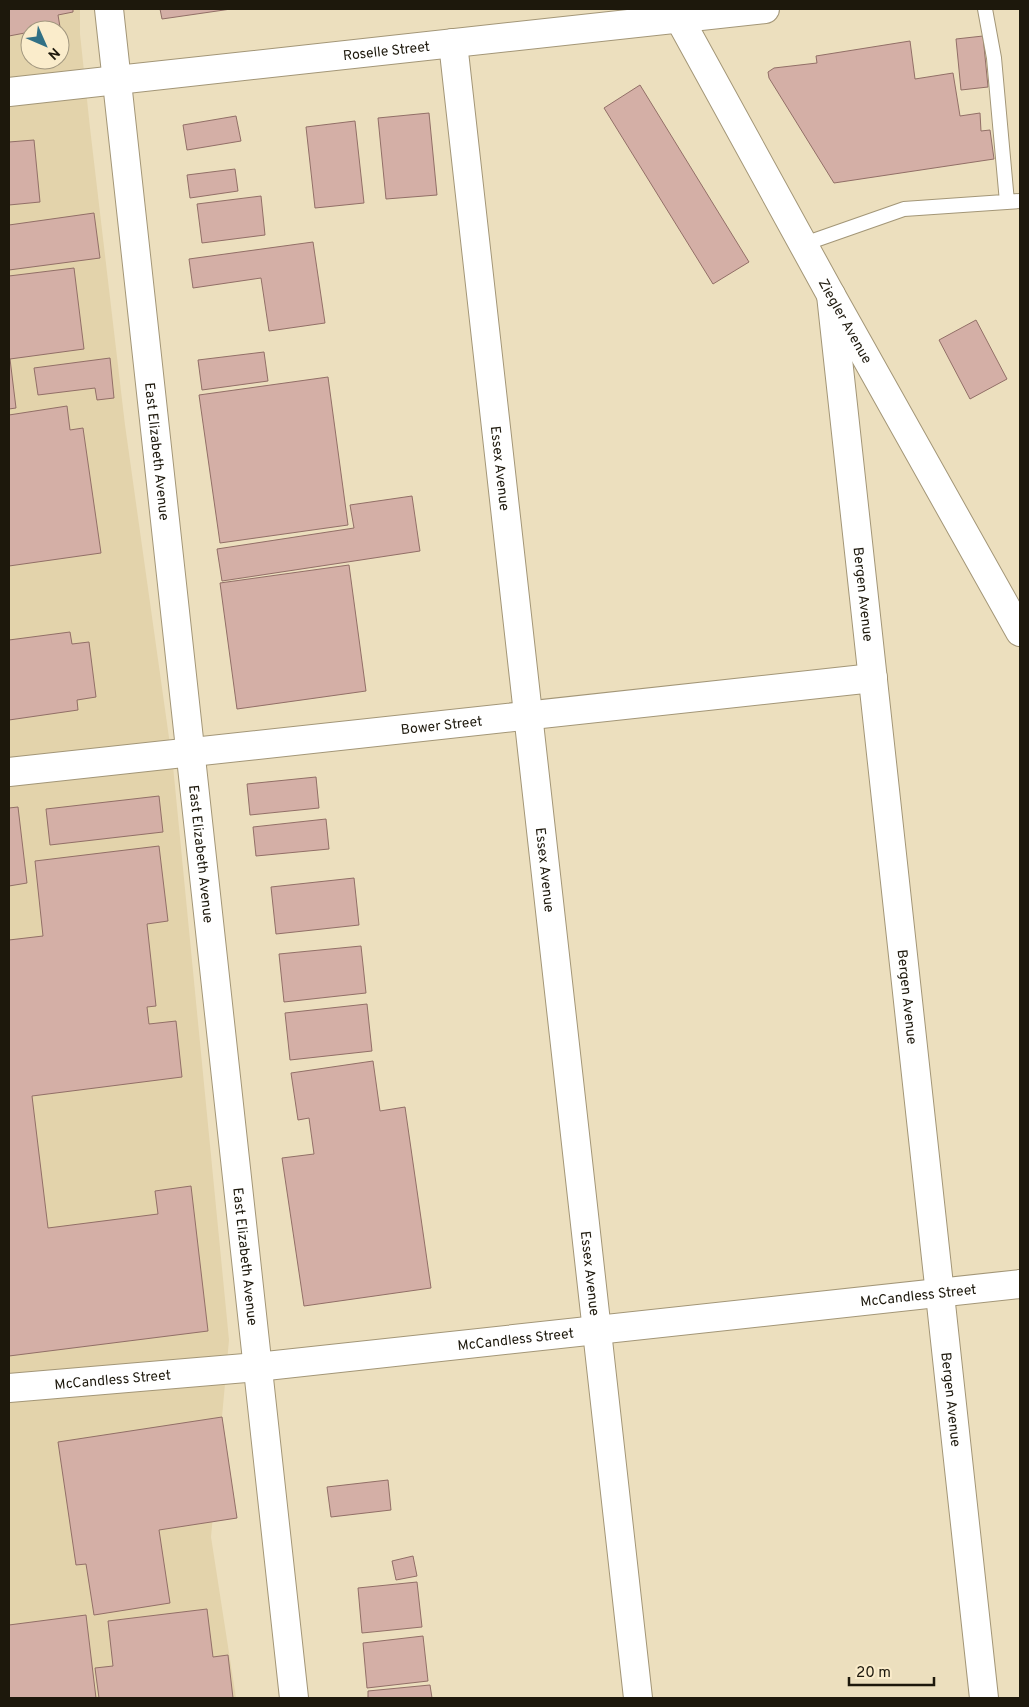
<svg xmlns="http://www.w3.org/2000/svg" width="1029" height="1707" font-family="Overpass,sans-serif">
<rect width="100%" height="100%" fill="#ecdfbe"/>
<path fill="#e3d3ab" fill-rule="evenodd" d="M9 9H80V34L90 128 125 425 173 766 229 1340 211 1537 236 1698H9ZM30 30H60V60H30Z"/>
<path fill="#d4afa6" stroke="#926f67" d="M9 9H73V12L58 15 60 27 30 30V32L9 36Z
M160 9H231L162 19Z
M983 36 988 87 961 90 956 39Z
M910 41 915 79 953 73 960 116 980 113 981 131 990 130 994 159 834 183 769 78 768 72 774 68 817 63 816 56Z
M640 85 749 262 713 284 604 108Z
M429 113 437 195 386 199 378 118Z
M236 116 241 141 187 150 183 125Z
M355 121 364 203 315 208 306 127Z
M34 140 40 202 9 205V142Z
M235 169 238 191 190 198 187 175Z
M261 196 265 235 202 243 197 204Z
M94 213 100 258 9 270V225Z
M313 242 325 323 269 331 261 278 193 288 189 259Z
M74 268 84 349 10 359 16 408 9 409V276Z
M976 320 1007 379 970 399 939 340Z
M264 352 268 381 202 390 198 360Z
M110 358 114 398 97 400 95 388 38 395 34 368Z
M328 377 348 525 220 543 199 395Z
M67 406 70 430 83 428 101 553 9 566V415Z
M412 496 420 551 222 581 217 549 354 528 350 505Z
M349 565 366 691 237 709 220 583Z
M70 632 72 644 89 642 96 697 77 700 78 710 9 720V640Z
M316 777 319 808 250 815 247 784Z
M159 796 163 832 50 845 46 809Z
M18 807 27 883 9 886V808Z
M326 819 329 849 256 856 253 827Z
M159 846 168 921 147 924 156 1006 147 1007 149 1024 176 1021 182 1077 32 1096 48 1228 158 1214 155 1191 191 1186 208 1331 9 1356V940L43 936 35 861Z
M354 878 359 925 276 934 271 887Z
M361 946 366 993 284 1002 279 954Z
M367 1004 372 1051 290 1060 285 1013Z
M373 1061 380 1111 405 1107 431 1288 304 1306 282 1158 314 1154 309 1118 298 1120 291 1073Z
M222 1417 237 1518 159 1530 170 1603 94 1615 86 1564 76 1565 58 1442Z
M388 1480 391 1510 331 1517 327 1487Z
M413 1556 417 1576 396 1580 392 1561Z
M417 1582 422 1627 362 1633 358 1588Z
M207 1609 213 1657 228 1655 233 1698H99L95 1668 113 1666 108 1621Z
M86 1615 96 1698H9V1625Z
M423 1636 428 1681 367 1688 363 1643Z
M430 1685 432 1698H368V1691Z"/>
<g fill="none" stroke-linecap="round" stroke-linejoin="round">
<g stroke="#a39677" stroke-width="16">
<path id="service" d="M985 9 994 58 1007 202
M804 244 904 209 1020 201"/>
</g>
<g stroke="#a39677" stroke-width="30">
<g id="minor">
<path id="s1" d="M674 9 831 295 1020 632"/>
<path id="s2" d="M453 43 638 1698"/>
<path d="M9 92 117 80"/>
<path id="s3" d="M831 295 984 1698"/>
<path id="s4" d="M9 772 873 678"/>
<path id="s5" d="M9 1388 257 1367 1020 1284"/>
</g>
</g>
<g stroke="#a39677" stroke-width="30">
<g id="tertiary">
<path id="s6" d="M109 9 294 1698"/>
<path id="s7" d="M117 80 765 9"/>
</g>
</g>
<use href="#service" stroke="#fff" stroke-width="14"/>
<use href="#minor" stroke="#fff" stroke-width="28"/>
<use href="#tertiary" stroke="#fff" stroke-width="28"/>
</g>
<g text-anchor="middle" stroke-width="4.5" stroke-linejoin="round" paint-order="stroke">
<g font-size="14" fill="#1d180c" stroke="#faeccb">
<text dy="5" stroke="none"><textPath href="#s7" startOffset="271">Roselle Street</textPath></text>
<text dy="5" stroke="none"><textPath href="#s1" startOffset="356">Ziegler Avenue</textPath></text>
<text dy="5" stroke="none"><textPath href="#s6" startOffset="445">East Elizabeth Avenue</textPath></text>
<text dy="5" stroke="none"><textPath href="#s2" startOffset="428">Essex Avenue</textPath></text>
<text dy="5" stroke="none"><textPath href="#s3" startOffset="301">Bergen Avenue</textPath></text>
<text dy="5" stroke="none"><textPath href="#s4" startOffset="435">Bower Street</textPath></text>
<text dy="5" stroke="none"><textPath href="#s6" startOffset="850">East Elizabeth Avenue</textPath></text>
<text dy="5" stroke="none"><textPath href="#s2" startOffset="832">Essex Avenue</textPath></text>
<text dy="5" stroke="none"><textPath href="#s3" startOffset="706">Bergen Avenue</textPath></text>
<text dy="5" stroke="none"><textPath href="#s6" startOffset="1255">East Elizabeth Avenue</textPath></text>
<text dy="5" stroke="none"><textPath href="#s2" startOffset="1238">Essex Avenue</textPath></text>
<text dy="5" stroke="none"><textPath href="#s5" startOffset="914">McCandless Street</textPath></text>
<text dy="5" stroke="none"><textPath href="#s5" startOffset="509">McCandless Street</textPath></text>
<text dy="5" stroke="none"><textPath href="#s5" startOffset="104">McCandless Street</textPath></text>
<text dy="5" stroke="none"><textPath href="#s3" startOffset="1111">Bergen Avenue</textPath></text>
</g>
</g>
<rect width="1029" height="1707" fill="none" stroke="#1d180c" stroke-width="20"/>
<g transform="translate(45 45) rotate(135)"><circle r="24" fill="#faeccb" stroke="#a2977f"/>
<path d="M0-4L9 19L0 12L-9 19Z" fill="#317085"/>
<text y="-8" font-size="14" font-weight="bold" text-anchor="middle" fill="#1d180c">N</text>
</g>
<path d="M849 1677v8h85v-8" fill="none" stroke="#1d180c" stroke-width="2.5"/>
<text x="856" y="1677" font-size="15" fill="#1d180c" stroke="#faeccb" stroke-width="4" paint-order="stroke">20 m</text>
</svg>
